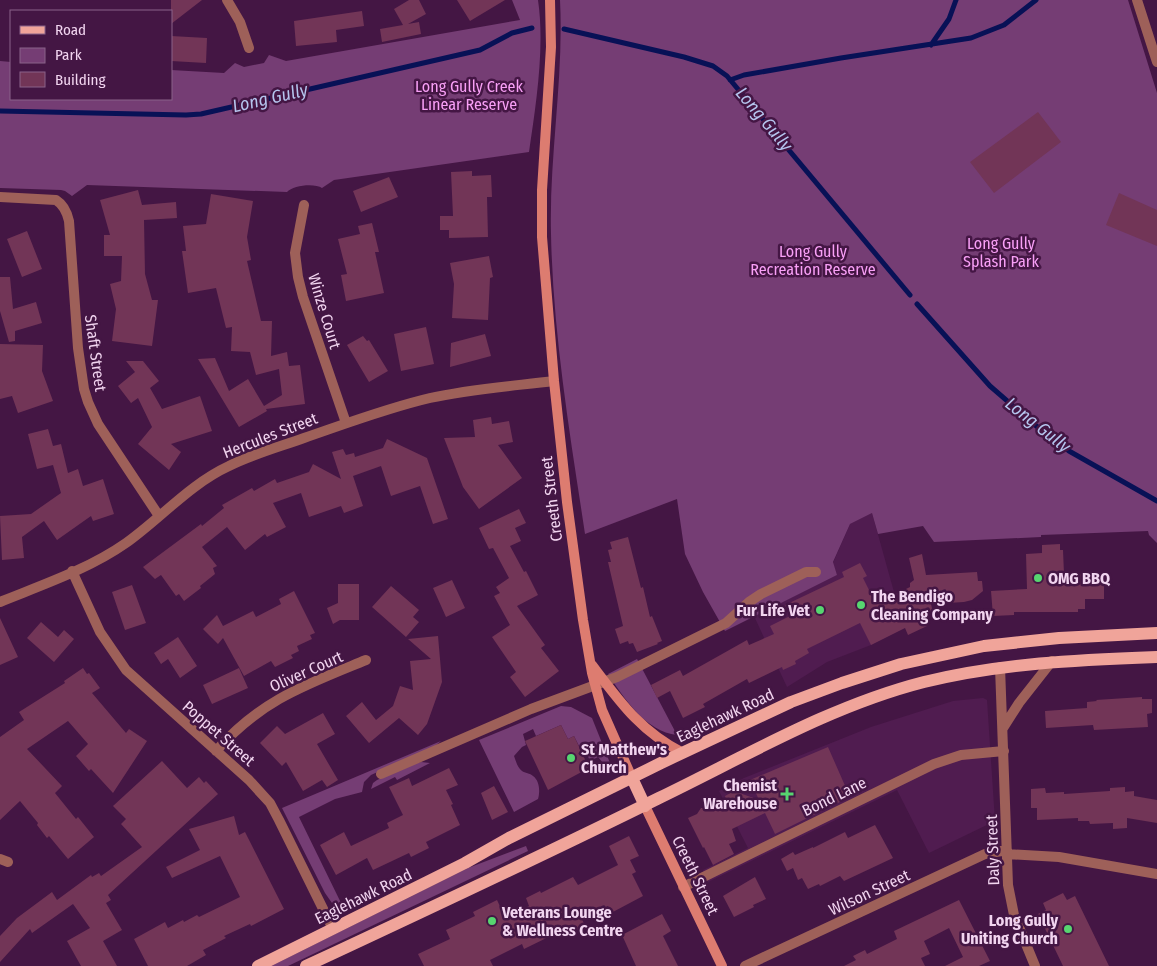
<svg xmlns="http://www.w3.org/2000/svg" width="1157" height="966" font-family="'Fira Sans Condensed',sans-serif">
<rect width="100%" height="100%" fill="#441644"/>
<path fill="#501c50" d="M872 513 904 628 871 645 827 662 787 687 754 616 837 575 833 563 850 524Z
M983 698 987 700 995 821 929 853 897 790 708 882 703 870 748 848 719 791 744 778 871 727 953 701Z"/>
<path fill="#753d74" d="M512 0H538C545 47 536 105 529 152L334 180 322 188C315 183 293 185 287 192L87 185 72 196 65 191 61 190 0 188V61L11 62V99H171V70L224 73 235 63 244 67 264 63 269 55 286 61 520 20Z
M560 0H1128L1157 93V543L1149 535 1148 531 1041 535V537L934 542 923 526 878 534 872 513 850 524 833 562 837 575 725 631 703 592 685 554 677 499 585 534C570 434 553 335 551 234 549 156 564 78 560 0Z
M637 659 677 735C646 732 624 698 608 674Z
M561 706 571 707 592 718 610 763H603L598 757 590 761 583 745 579 746 574 736 568 739 561 725 536 736 533 729 523 734 526 745 522 747 514 756C516 761 517 767 522 771 525 773 530 773 533 776 540 781 540 792 538 799L514 812 479 740Z
M441 741 435 746 371 775 364 782 362 792 335 799 299 817 342 905 340 906 332 903 325 893 282 808Z
M421 762 430 763 397 780 395 777 371 789 373 783 377 780 410 765Z
M526 846 528 851 288 966H271L468 868Z"/>
<g fill="none" stroke-linecap="round" stroke-linejoin="round">
<path stroke="#081156" stroke-width="5" d="M564 29 684 57 713 66 727 76 910 295
M931 45 949 19 956 0
M730 80 744 75 841 58 971 38 1004 25 1036 0
M0 111 186 115 201 114 480 50 512 33 532 28
M917 304 990 386 1035 425 1069 451 1157 501"/>
</g>
<path fill="#723557" d="M171 0H202L171 24Z
M409 0H419L426 14 408 24 419 22 421 34 382 42 380 29 403 25 394 9Z
M457 0H505L470 21Z
M362 11 364 26 336 30 337 42 296 46 294 21Z
M171 36 207 38 206 63 171 61Z
M1038 112 1061 142 994 193 970 162Z
M472 171V176L491 175 492 197H487L488 237 449 238V230H440V216H453L451 172Z
M389 177 398 197 361 212 353 191Z
M138 190 142 205 176 202 177 218 144 220 145 274 152 300H158L152 346 112 341 116 309 110 284 121 281 122 256H104V235H110L100 200Z
M1119 193 1157 210V246L1106 225Z
M211 194 253 201 247 237 251 260 247 261 261 321H272L271 356 287 352 289 366 300 365 305 404 266 409 267 411 239 427 198 359 215 358 229 391 248 379 264 406 282 395 279 369 256 375 250 352 231 351 232 327 226 328 216 288 188 293 182 251H186L183 226 206 224Z
M372 223 379 252H375L384 293 346 301 341 275 347 274 338 239 360 234 358 226Z
M27 231 42 269 22 277 7 239Z
M489 256 493 277 490 278 488 320 452 318 454 284 450 263Z
M0 277H10L13 309 36 302 42 323 15 331V341L9 342 0 311Z
M426 327 434 364 401 371 394 334Z
M485 334 491 356 450 367 451 343Z
M363 336 367 341 369 340 388 371 369 382 347 345Z
M0 344 43 345 42 371 53 401 18 413 12 396 0 399Z
M126 361H143L159 381 150 388 162 409 200 396 212 431 171 444 181 452 169 470 138 444 152 427 138 398 131 403 118 386 135 372Z
M491 417 492 424 509 421 513 442 498 445 522 478 479 509 463 487 444 438 475 437 473 420Z
M48 429 53 446 61 444 68 473 78 469 83 486 103 479 114 514 93 521 91 516 57 540 44 521 22 537 24 558 2 560 0 516 31 514 61 493 53 465 37 469 28 434Z
M387 439 427 458 448 519 433 524 420 486 391 496 381 466 353 476 363 506 344 513 341 506 309 517 301 493 273 503 286 527 267 537 265 534 245 550 227 527 202 547 217 566 213 568 215 574 200 586 201 588 184 601 179 594 176 596 161 575 155 579 143 567 201 524 202 526 224 508 222 505 252 488 254 491 275 479 277 483 309 472 313 464 341 479 332 452 343 449 346 455 354 453 355 457 383 448Z
M519 509 526 523 515 528 521 541 510 546 524 572 526 571 538 595 517 606 545 645 541 648 559 671 525 697 510 677 516 672 492 637 510 625 494 596 500 593 496 587 509 578 493 548 489 549 479 528Z
M628 537 641 588 643 587 650 617 652 616 662 641 657 643 658 644 637 652 633 643 629 644 628 641 620 644 615 629 623 626 608 562H611L608 550 612 549 610 542Z
M1060 544V550H1063L1064 574H1104V599H1085V609H1078V612H1014V615L993 616 991 591 1027 589 1026 554 1042 553V545Z
M922 554 926 575 977 572 978 581H982L983 591 972 600 964 602 931 604 933 613 921 616 927 626 908 635 905 628 871 645 860 623 807 649 809 653 795 661 796 664 783 670 782 667 749 683 747 679 703 704 705 707 683 718 670 691 657 698 651 685 680 670 683 676 747 640 749 645 774 634 770 626 790 616 785 605 844 577 842 572 860 563 867 576 863 578 876 604 910 587V583L914 580 909 558Z
M452 580 465 608 446 617 433 588Z
M338 584H359V620H340L333 624 327 608 338 603Z
M132 585 146 623 125 630 112 592Z
M391 586 419 610 413 617 419 622 406 637 372 607Z
M294 591 315 633 310 635 312 639 297 646 299 651 291 655 293 658 275 667 271 661 244 676 223 638 218 644 203 629 217 615 223 626 253 611 256 617 281 604 279 599Z
M0 618 18 657 0 665Z
M41 622 58 637 64 630 74 639 54 662 27 638Z
M438 636 442 682 427 724 418 735 399 718 369 743 346 716 362 702 376 720 393 706 400 686 413 690 410 661 431 659 408 639Z
M178 637 197 666 180 678 168 659 161 664 154 653Z
M83 668 87 674 89 673 100 688 92 693 126 733 129 729 147 741 113 793 91 769 89 771 76 756 88 744 68 721 27 749 62 786 55 793 76 819 78 817 94 837 68 859 49 836 47 838 37 825 38 823 20 801 0 820V737L24 720 19 712 65 683 64 681Z
M239 668 248 688 212 704 203 685Z
M1142 697V699H1152V713L1147 714 1148 727 1094 730 1093 725 1046 728 1045 711 1087 708V702L1097 701 1096 700Z
M323 713 335 734 317 744 338 780 327 787 322 780 303 791 286 762 282 766 260 743 277 726 285 734Z
M561 725 568 739 574 736 589 768 548 790 525 741Z
M828 747 850 797 775 834 765 813 732 829 736 841 729 844 734 854 713 865 704 847 703 848 688 818 697 814 701 808H709L726 800 725 796 734 791 759 800 750 780Z
M162 761 187 788 199 777 204 783 206 781 218 794 108 895 111 900 106 903 122 930 103 941 117 966H81L67 941 90 928 73 904 32 933 30 929 0 962V936L17 918 52 892 57 900 91 875 92 877 99 873 101 876 142 847 121 824 126 819 113 806Z
M449 768 458 785 446 790 453 804 451 805 460 825 426 842 429 848 411 857 409 853 373 870 367 858 336 875 320 845 344 832 351 846 389 828 387 823 403 815 389 787 409 778 412 786Z
M494 786 508 812 492 820 481 793Z
M1125 787V792L1134 791V796L1157 800V823L1127 818V828L1113 829V823L1090 824 1089 821H1078V818L1037 820V808H1031V789L1045 788 1046 793 1064 792V794L1110 791V788Z
M234 816 239 835 245 832 284 909 251 926 250 924 224 936 226 938 203 950 206 955 187 966H148L134 939 165 922 168 928 183 920 184 922 197 915 199 917 240 897 220 856 172 878 166 867 200 850 189 829Z
M875 825 893 858 844 881 840 876 820 886 819 884 808 889 802 878 798 880 793 868 787 871 781 859 793 852 795 855 813 847V848L845 832 848 838Z
M629 836 639 856 630 860 636 872 632 874 643 896 611 913 608 906 582 919 585 926 573 932 571 926 524 949 522 944 490 960 493 966H424L418 954 450 939 446 930 475 916 473 912 497 900 505 917 529 906 526 898 540 891 541 893 573 877 578 885 618 865 609 846Z
M755 877 766 899 753 905 754 907 734 917 723 896Z
M1063 893 1067 900 1075 896 1109 966H1063L1038 914 1046 910 1043 903Z
M959 900 990 961 979 966H945L963 957 949 928 924 941 930 954 921 958 925 966H844L856 960 853 956 865 950 867 954 897 939 894 931Z
M662 914 671 931 663 936 678 966H636L622 935Z"/>
<g fill="none" stroke-linecap="round" stroke-linejoin="round">
<path stroke="#9e6059" stroke-width="10" d="M381 774 531 709 617 677 726 623 749 602 761 594 806 572H816
M683 887 934 764 961 755 1004 751"/>
<path stroke="#9e6059" stroke-width="10" d="M227 0 240 22 249 48
M1137 0 1157 62
M0 197 56 200C64 205 67 212 69 221L78 348 84 389 88 402 98 424 159 516
M304 205 295 253 298 277 303 297 346 423
M72 571 100 632 126 670 249 780 270 803 279 820 333 929
M0 602C42 585 89 569 126 543 161 518 190 484 229 466 253 454 279 447 304 438 345 424 387 408 430 398 470 389 513 386 554 381
M1000 667 1008 885 1014 915 1035 966
M1003 728 1019 703 1052 661
M216 751C261 700 305 685 366 660
M1007 854 1059 857 1157 874
M0 859 8 862
M745 966 985 854 1007 850"/>
<path stroke="#dd7c70" stroke-width="10" d="M550 0 551 47 542 190V237L554 381 567 502 583 620 592 673 602 710 632 778
M592 665C620 702 641 732 683 753
M645 806 722 966"/>
<path stroke="#f0a49a" stroke-width="12" d="M632 778 645 806
M258 966 465 863 509 838 661 763 791 702 842 683 901 664 984 646 1059 638 1157 633
M306 966C424 911 542 856 659 798 746 756 830 706 924 682 1001 663 1078 660 1157 657"/>
</g>
<g fill="#57d570" stroke="#441644" stroke-width="2">
<circle cx="1038" cy="578" r="5"/>
<circle cx="861" cy="605" r="5"/>
<circle cx="820" cy="610" r="5"/>
<circle cx="571" cy="758" r="5"/>
<path d="M784.5 786.5h5v5h5v5h-5v5h-5v-5h-5v-5h5z"/>
<circle cx="492" cy="921" r="5"/>
<circle cx="1068" cy="929" r="5"/>
</g>
<g text-anchor="middle" stroke-width="5" stroke-linejoin="round" paint-order="stroke">
<g font-size="16" fill="#f9a0f7" stroke="#441644">
<text x="469" y="92">Long Gully Creek<tspan x="469" dy="18">Linear Reserve</tspan></text>
<text x="1001" y="249">Long Gully<tspan x="1001" dy="18">Splash Park</tspan></text>
<text x="813" y="257">Long Gully<tspan x="813" dy="18">Recreation Reserve</tspan></text>
</g>
<g font-size="16" fill="#f2d5f0" stroke="#441644">
<text transform="translate(325 311) rotate(73)" y="6">Winze Court</text>
<text transform="translate(96 353) rotate(82)" y="6">Shaft Street</text>
<text transform="translate(270 435) rotate(-21)" y="6">Hercules Street</text>
<text transform="translate(551 499) rotate(-97)" y="6">Creeth Street</text>
<text transform="translate(306 671) rotate(-24)" y="6">Oliver Court</text>
<text transform="translate(725 715) rotate(-25)" y="6">Eaglehawk Road</text>
<text transform="translate(219 733) rotate(41)" y="6">Poppet Street</text>
<text transform="translate(834 796) rotate(-26)" y="6">Bond Lane</text>
<text transform="translate(992 850) rotate(-92)" y="6">Daly Street</text>
<text transform="translate(696 875) rotate(64)" y="6">Creeth Street</text>
<text transform="translate(869 892) rotate(-25)" y="6">Wilson Street</text>
<text transform="translate(363 896) rotate(-26)" y="6">Eaglehawk Road</text>
</g>
<g font-size="16" font-weight="bold" fill="#f2d5f0" stroke="#441644" text-anchor="start">
<text x="1048" y="584">OMG BBQ</text>
<text x="871" y="602">The Bendigo<tspan x="871" dy="18">Cleaning Company</tspan></text>
<text x="810" y="616" text-anchor="end">Fur Life Vet</text>
<text x="581" y="755">St Matthew's<tspan x="581" dy="18">Church</tspan></text>
<text x="777" y="791" text-anchor="end">Chemist<tspan x="777" dy="18">Warehouse</tspan></text>
<text x="502" y="918">Veterans Lounge<tspan x="502" dy="18">&amp; Wellness Centre</tspan></text>
<text x="1058" y="926" text-anchor="end">Long Gully<tspan x="1058" dy="18">Uniting Church</tspan></text>
</g>
<g font-size="18" font-style="italic" fill="#b5c5ee" stroke="#441644">
<text transform="translate(270 98) rotate(-13)" y="6">Long Gully</text>
<text transform="translate(764 119) rotate(50)" y="6">Long Gully</text>
<text transform="translate(1038 425) rotate(38)" y="6">Long Gully</text>
</g>
</g>
<rect x="10" y="10" width="162" height="90" fill="#441644" stroke="#8a6289"/>
<rect x="20" y="26" width="25" height="8" fill="#f0a49a" stroke="#8a6289"/>
<text x="55" y="35" font-size="15" fill="#f2d5f0">Road</text>
<rect x="20" y="48" width="25" height="15" fill="#753d74" stroke="#8a6289"/>
<text x="55" y="60" font-size="15" fill="#f2d5f0">Park</text>
<rect x="20" y="72" width="25" height="15" fill="#723557" stroke="#8a6289"/>
<text x="55" y="85" font-size="15" fill="#f2d5f0">Building</text>
</svg>
